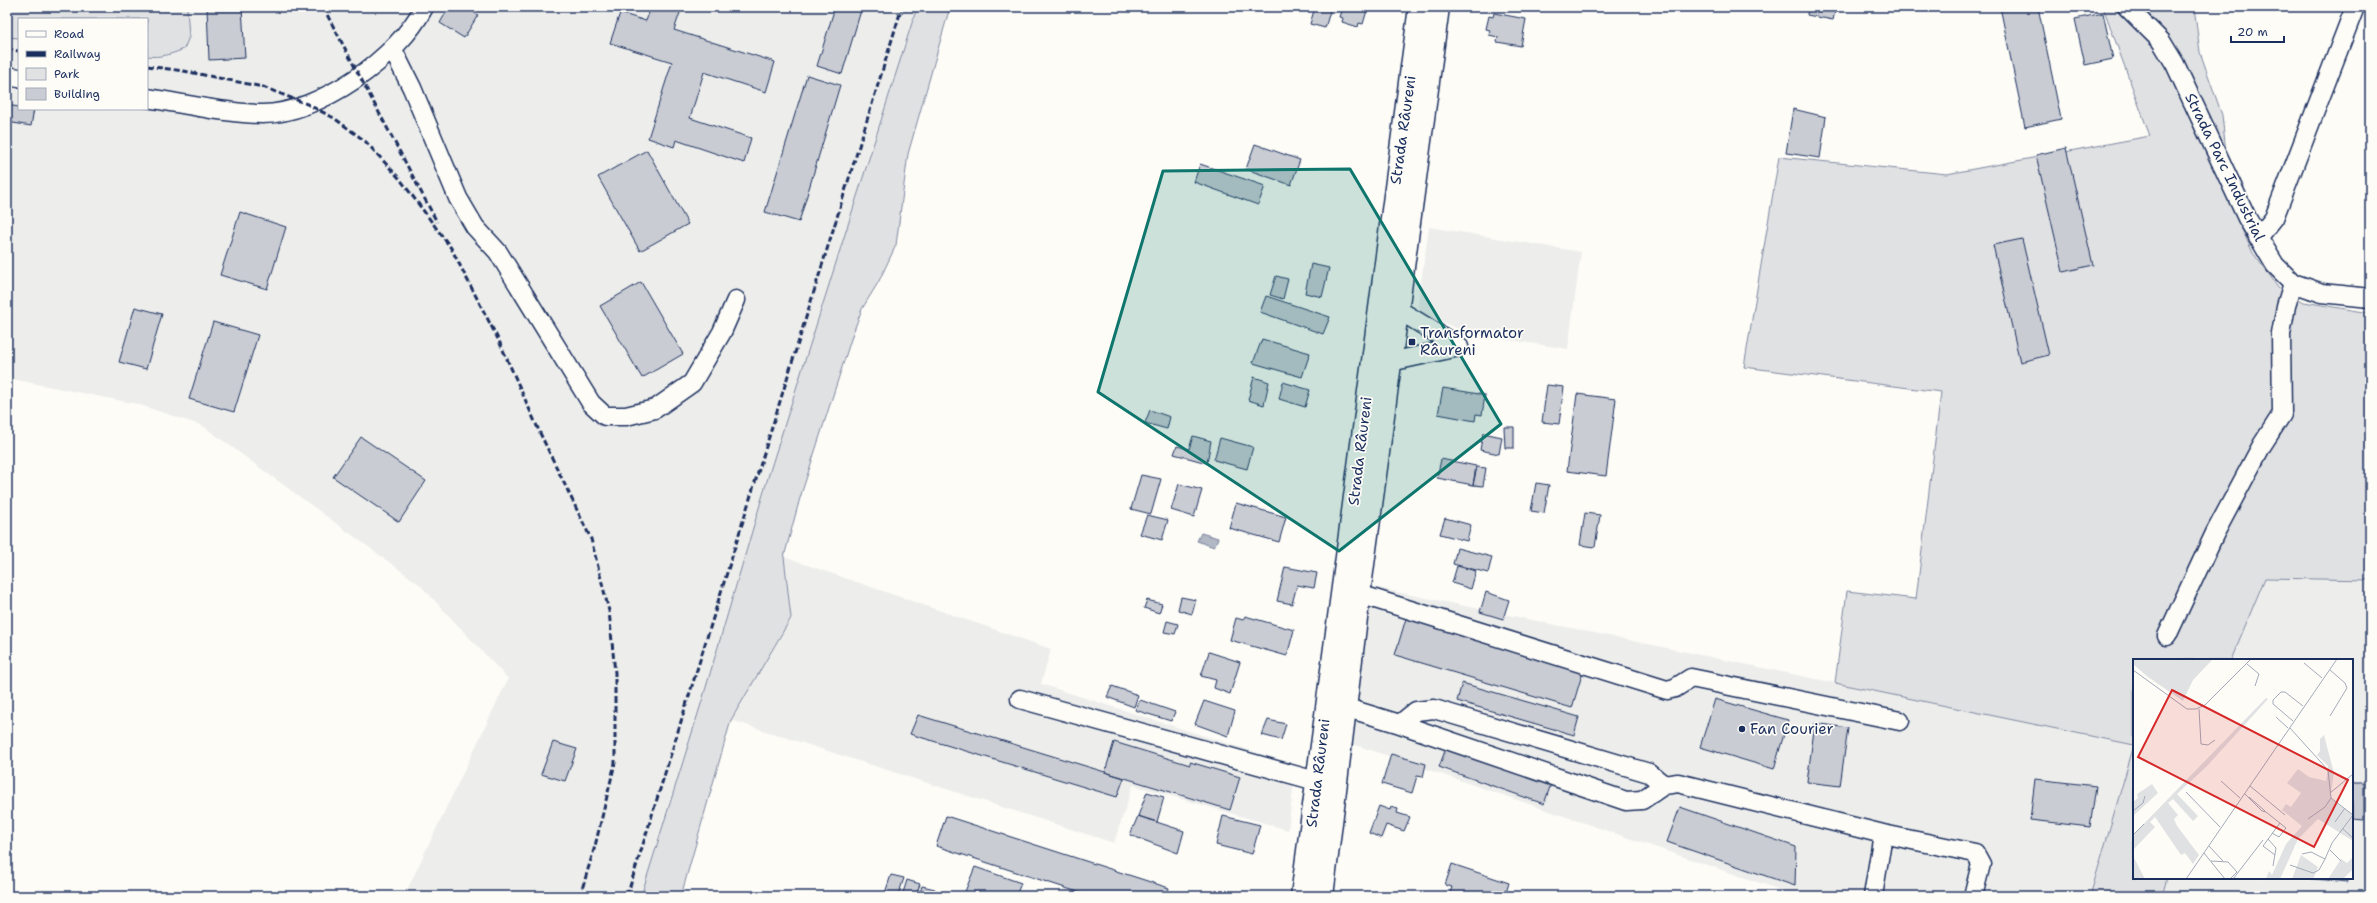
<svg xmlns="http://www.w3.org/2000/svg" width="2377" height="903" font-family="'Shantell Sans',sans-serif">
<rect width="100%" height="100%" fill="#fdfcf7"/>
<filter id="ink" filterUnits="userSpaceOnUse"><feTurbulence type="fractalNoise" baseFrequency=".025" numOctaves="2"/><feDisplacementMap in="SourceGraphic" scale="8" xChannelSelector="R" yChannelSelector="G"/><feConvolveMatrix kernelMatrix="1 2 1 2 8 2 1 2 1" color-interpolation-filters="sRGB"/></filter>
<g filter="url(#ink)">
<path fill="#edeeec" d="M187 7H917L769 474 701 704 641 896H404L508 679 419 584 203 426 137 404 7 378V37L19 38V109H147V56L154 57 189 37Z
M1429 227 1581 252 1568 349 1470 334 1421 313 1418 303Z
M784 557 1051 649 1041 684 1296 765 1288 830 1133 785 1114 843 731 720 791 618Z
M2265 578 2370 580V896H2162L2167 878H2352V660H2231Z
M1369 586 2134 745 2090 896H1798L1347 742Z"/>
<path fill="#e0e1e3" stroke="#7e88a0" d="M7 7H187L189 37 184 49C172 54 160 58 147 56V19H19V38L7 37Z
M917 7H950L908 154 896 245 879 281 862 309 853 333 800 498 784 557 791 618 731 720 681 896H641L701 704 769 474Z
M2103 7H2194L2200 52 2222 115 2232 208 2253 253 2279 288 2304 302 2370 313V580L2265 578 2231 660H2134V878H2167L2162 896H2090L2134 745 1835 683 1847 591 1916 599 1941 392 1744 367 1779 157 1947 174 2150 136Z"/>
<path fill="#b3b8c5" stroke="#76819c" d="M1201 533 1218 538 1214 547 1197 541Z"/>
<path fill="#c9ccd3" stroke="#1b2f5e" d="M207 7H242L245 58 209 60Z
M449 7H466L478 15 464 38 440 23Z
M651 7H682L674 30 775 62 766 92 704 72 690 118 751 138 744 163 676 140 674 147 648 138 672 62 610 43 620 13 646 21Z
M835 7H862L842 74 817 66Z
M1315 7H1368L1363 24 1359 23 1358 27 1342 22 1343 18 1339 17 1341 11 1331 8 1325 28 1310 24Z
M1808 7H1836L1833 20 1807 15Z
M2000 7H2038L2061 119 2025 127Z
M1494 13 1526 19 1521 46 1497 42 1498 37 1489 35 1490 30 1486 29 1489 16 1493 17Z
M2103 13 2113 59 2085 65 2075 19Z
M807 75 840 85 799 222 765 212Z
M7 105 19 107V109H34L31 126 7 122Z
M1793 109 1826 117 1820 158 1786 153Z
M1255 144 1300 160 1291 185 1246 169Z
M2066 148 2093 265 2063 272 2036 155Z
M647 150 688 224 640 251 598 177Z
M1200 164 1265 186 1258 205 1194 182Z
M240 212 286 227 267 289 220 275Z
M2022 239 2049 355 2020 362 1993 245Z
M1311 264 1329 268 1322 297 1305 293Z
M1276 276 1288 279 1283 299 1270 295Z
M641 282 683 354 642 378 600 306Z
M1266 296 1330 317 1323 334 1260 312Z
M135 307 162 314 146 369 119 362Z
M213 322 258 335 234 412 189 399Z
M1262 339 1310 353 1302 377 1253 363Z
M1254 377 1269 382 1264 405 1248 400Z
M1283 382 1310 390 1305 407 1279 399Z
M1547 385 1564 387 1559 424 1542 422Z
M1443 388 1485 395 1482 415 1476 414 1475 421 1438 414Z
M1577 394 1616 399 1606 476 1567 471Z
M1150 410 1170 417 1167 429 1145 423Z
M1504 427H1514V448H1505Z
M1483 433 1502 437 1499 454 1480 450Z
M1193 436 1211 441 1207 463 1174 454 1177 446 1189 449Z
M361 437 426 481 399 522 333 477Z
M1220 438 1253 447 1247 469 1214 460Z
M1441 459 1476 466 1473 485 1437 478Z
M1477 467 1486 468 1483 486 1473 485Z
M1141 475 1161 479 1151 514 1131 509Z
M1536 483 1549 485 1544 513 1531 511Z
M1179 484 1202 490 1194 517 1171 510Z
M1236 503 1286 517 1279 542 1229 528Z
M1585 513 1600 515 1595 547 1580 545Z
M1147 515 1168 520 1162 540 1140 534Z
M1445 518 1471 525 1467 541 1440 534Z
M1457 548 1492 557 1488 573 1453 564Z
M1457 566 1476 571 1471 589 1452 583Z
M1285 567 1317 573 1314 588 1297 585 1292 604 1277 601Z
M1486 592 1509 600 1503 619 1480 612Z
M1181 597 1196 600 1192 614 1178 610Z
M1147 600 1162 604 1159 613 1144 608Z
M1407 615 1584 668 1572 708 1395 655Z
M1245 616 1294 630 1287 656 1230 640 1236 618 1243 620Z
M1167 621 1178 624 1175 634 1164 632Z
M1209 652 1240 662 1230 694 1214 688 1216 680 1201 676Z
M1462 683 1579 717 1574 735 1457 701Z
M1112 686 1138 695 1134 707 1107 697Z
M1715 699 1788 720 1774 769 1700 747Z
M1140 700 1175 712 1171 721 1135 710Z
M1204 701 1235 711 1228 736 1195 724Z
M918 715 1105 772 1124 778 1117 797 910 734Z
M1268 720 1286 724 1281 740 1262 735Z
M1815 723 1848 728 1840 786 1807 782Z
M553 742 577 749 565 781 541 774Z
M1114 742 1190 765V762L1240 777 1230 810 1105 772Z
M1446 748 1551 784 1544 804 1439 767Z
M1391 754 1426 764 1423 777 1417 776 1412 793 1382 784Z
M2035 779 2096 786 2090 827 2030 820Z
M2352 783H2364V820L2352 819Z
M1147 792 1164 797 1157 822 1138 816Z
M1379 806 1390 810 1391 807 1398 809 1397 813 1410 817 1404 831 1386 825 1381 838 1369 833Z
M1680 807 1796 847 1795 886 1667 842Z
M946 816 1169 888 1167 896H1090L936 846Z
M1138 816 1184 831 1178 853 1130 835Z
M1223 816 1260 825 1252 854 1216 845Z
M1452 864 1509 883 1505 896H1449L1452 887 1445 885Z
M975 867 1021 883 1016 896H971L964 894Z
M891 875 904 878 898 896H884Z
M2302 878H2348V882Z
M907 880 920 884 916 896H902Z
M922 886 935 889 933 896H919Z"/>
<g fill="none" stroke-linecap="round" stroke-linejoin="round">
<g stroke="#1b2f5e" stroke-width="21">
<path id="minor" d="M2127 7 2161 41 2175 64 2247 218 2275 265 2293 283 2322 293 2370 298
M393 50 412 88 458 198 475 227 498 252 591 403 605 416H626L655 409 692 383 722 332 736 300
M7 76 19 78
M147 98C181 103 228 114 262 114 319 114 399 57 424 7
M2258 238 2274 218 2355 7
M1397 309 1459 347
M1390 362 1459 347
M1359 594 1667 690 1675 688 1691 678 1900 721
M2167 636 2215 533 2262 445 2282 414 2281 334 2286 306 2293 283
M1020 699 1316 781
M1344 707 1400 724 1626 801 1642 800 1664 785 1678 783 1883 834 1975 853 1981 864 1973 896
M1400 724 1416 711 1434 709 1649 773 1664 785
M1873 896 1883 834"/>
</g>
<g stroke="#1b2f5e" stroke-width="25">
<path id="major" d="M1302 896 1420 7
M1322 896 1359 594 1438 7"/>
</g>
<use href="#minor" stroke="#fdfcf7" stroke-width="18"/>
<use href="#major" stroke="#fdfcf7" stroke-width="22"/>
<path stroke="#1b2f5e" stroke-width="3" stroke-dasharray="6 3" stroke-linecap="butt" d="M323 7 437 222
M7 49 19 51
M147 66 184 71 263 87 307 104 334 118 365 141 400 179 451 248 499 341 540 433 591 539 609 611 615 673V763L595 846 580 896
M627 896 902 7"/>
</g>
</g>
<path fill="#0f766e" fill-opacity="0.2" stroke="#0f766e" stroke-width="3" stroke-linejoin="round" d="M1350 169 1501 424 1339 551 1098 392 1163 171Z"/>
<g fill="#1b2f5e" stroke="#fdfcf7" stroke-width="1.5">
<rect x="1408" y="338" width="8" height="8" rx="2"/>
<circle cx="1742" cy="729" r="4"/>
</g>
<g text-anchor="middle" stroke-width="3.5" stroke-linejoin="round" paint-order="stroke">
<g font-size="15" fill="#1b2f5e" stroke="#fdfcf7">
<text transform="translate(1403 130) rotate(-82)" y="5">Strada Râureni</text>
<text transform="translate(2225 167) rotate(64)" y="5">Strada Parc Industrial</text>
<text transform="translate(1360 451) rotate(-83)" y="5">Strada Râureni</text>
<text transform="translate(1318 773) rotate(-83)" y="5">Strada Râureni</text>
</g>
<g font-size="15" fill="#1b2f5e" stroke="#fdfcf7" text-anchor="start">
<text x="1420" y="338">Transformator<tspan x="1420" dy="17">Râureni</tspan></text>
<text x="1750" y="734">Fan Courier</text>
</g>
</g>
<g transform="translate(2133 659)">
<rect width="220" height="220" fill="#fdfcf7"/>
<path d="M0 0H80L60 21 50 42 15 18 0 5ZM133 39 135 40 74 107 44 135 65 157 60 162 40 140 35 144 45 156 41 160 44 167 66 196 60 205 52 194 48 196 22 158 17 163 22 168 0 191V176ZM191 76 201 114 197 139 220 156V182L185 160 165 180 147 220H133L136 212 139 216 153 185 169 167 149 151 153 145 158 148 168 134 154 124 165 110 176 118 193 122 195 107 184 96 187 92V80ZM19 125 25 134 0 157V143L5 139 4 135ZM168 196 185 208 180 220H159ZM0 197 12 220H0ZM220 198V210L210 220H195L208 200 214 204Z" fill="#e0e1e3"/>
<path fill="none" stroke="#a3aaba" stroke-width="1" d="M171 4 189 19M114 5 126 15 122 27M0 11 54 50H63L72 46 118 0M197 11 212 24 214 29 197 57M66 50 68 85 75 86 82 81M143 58 155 69M160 62 140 45V41L148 33H152L170 47M157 69 195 111 198 139 220 156M88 122 107 139M117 127 152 156M53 133 87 168M197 134 220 115M112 135 129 152 133 153 153 169 146 178 139 174M116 138 132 152M0 152 10 144 12 137M175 160 192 148 198 139M202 163 212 149M210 170 220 179M0 176 11 165M135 180 143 189 140 207M76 187 90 202M197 191 208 202M71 194 92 220M169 195 178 193 192 200 199 184 220 156M142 196 130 187 147 164M78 202 95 203 104 213 97 220M157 206 180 214 186 211 192 200M53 220 204 0M100 220 130 181"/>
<path fill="#d62828" fill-opacity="0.15" stroke="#d62828" stroke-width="2" d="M39 31 215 121 181 188 5 98Z"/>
<rect width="220" height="220" fill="none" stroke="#1b2f5e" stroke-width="2"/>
</g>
<rect width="2377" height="903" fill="none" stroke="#fdfcf7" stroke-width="24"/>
<rect x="12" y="12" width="2353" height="879" fill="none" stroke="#1b2f5e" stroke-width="1.5" filter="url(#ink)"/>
<rect x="18" y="18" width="130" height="92" fill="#fdfcf7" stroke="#a3aaba"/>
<rect x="26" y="31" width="20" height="6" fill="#fdfcf7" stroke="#a3aaba"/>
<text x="54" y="38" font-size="12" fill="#1b2f5e">Road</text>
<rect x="26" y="51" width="20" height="6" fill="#1b2f5e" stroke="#a3aaba"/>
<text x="54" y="58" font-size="12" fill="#1b2f5e">Railway</text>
<rect x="26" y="68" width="20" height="12" fill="#e0e1e3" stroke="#a3aaba"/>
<text x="54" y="78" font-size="12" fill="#1b2f5e">Park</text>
<rect x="26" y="88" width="20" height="12" fill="#c9ccd3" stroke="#a3aaba"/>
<text x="54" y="98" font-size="12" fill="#1b2f5e">Building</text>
<path d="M2231 36v6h53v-6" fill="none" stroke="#1b2f5e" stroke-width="2"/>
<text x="2237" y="36" font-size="12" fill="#1b2f5e" stroke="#fdfcf7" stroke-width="3" paint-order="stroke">20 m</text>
</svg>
